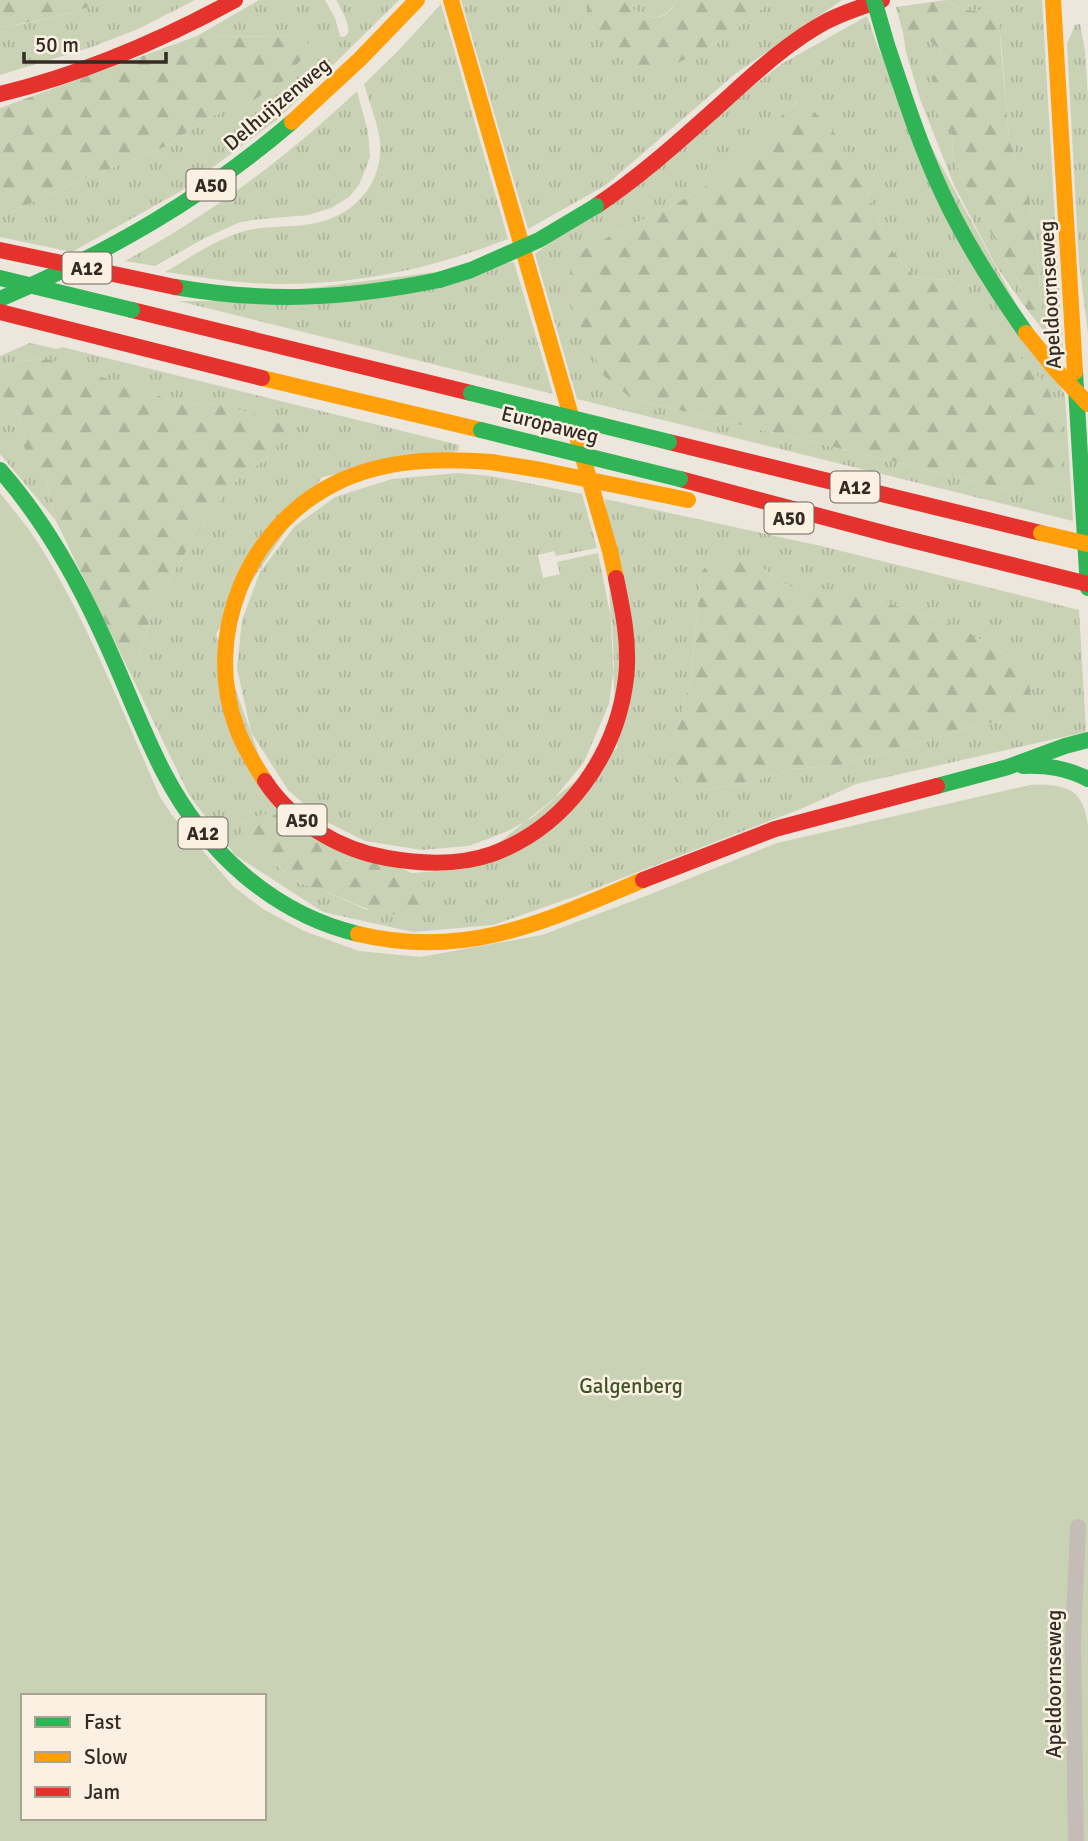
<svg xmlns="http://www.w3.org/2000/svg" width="1088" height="1841" font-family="Signika,sans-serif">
<defs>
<pattern id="grass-tufts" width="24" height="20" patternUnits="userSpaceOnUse" patternTransform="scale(1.75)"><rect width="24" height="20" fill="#cad2b6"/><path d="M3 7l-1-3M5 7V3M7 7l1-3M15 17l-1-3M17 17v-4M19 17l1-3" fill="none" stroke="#aeb49c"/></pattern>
<pattern id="forest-firs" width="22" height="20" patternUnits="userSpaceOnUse" patternTransform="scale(1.75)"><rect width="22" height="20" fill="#cad2b6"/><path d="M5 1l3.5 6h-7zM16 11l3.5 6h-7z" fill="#aeb49c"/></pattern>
</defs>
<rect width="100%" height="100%" fill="#ece6dc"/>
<path fill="url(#grass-tufts)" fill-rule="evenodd" d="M108 0H195L138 29 92 47 0 75V28C38 21 73 14 108 0Z
M259 0H325L335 18 340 36 343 37C345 36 347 35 348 33 351 27 340 6 336 0H399L278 119 181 191 72 252 0 237V217L79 181 164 147 212 116 254 100 285 80 301 60 315 49 297 37 197 36Z
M461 0H587V20L622 60 674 65 721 41 773 0H842L735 74 606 185 528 229Z
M621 0H677C661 28 642 17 621 0Z
M946 0H1042L1063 355 1043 330 1037 247 1031 214 1029 192 1017 168 1009 138 1002 53 999 25 995 13C972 7 969 16 946 0Z
M441 4 508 239C423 272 342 288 251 283 222 281 194 276 165 272 190 258 214 240 242 232 265 225 288 228 311 224 353 217 383 185 380 142 378 123 369 102 364 84L399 50Z
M867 16 878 48 1065 395 1073 521 577 399 535 254 783 63ZM798 102 868 194 888 246 915 277 940 280 950 279 968 294 994 330 1020 493 905 464 632 399 604 376 574 254 681 201 729 172 789 108Z
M1080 24 1085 51 1088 97V334L1079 262 1067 44 1075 25Z
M903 33C921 36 932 37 941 54L939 64 953 144 952 157 974 203 1020 284 1023 304 996 266 954 185 920 99 906 52Z
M357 91 368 132 370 157 359 185 349 197 331 208 308 215 252 220 238 223 203 239 155 266 125 261C211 214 286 158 357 91Z
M514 262 553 394 178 301H210Z
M30 343 57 349 62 347 459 445 458 451 322 477 216 634 280 815 245 823 244 833 248 843 299 883 318 888 367 910 412 873 466 869 617 748 605 499 821 546 1079 610 1086 732 856 784 803 808 576 896 493 925 413 932 323 912 235 855 189 795 132 677 152 613 178 564 227 488 271 454 230 406 177 402 48 359 20 361 0 367V356ZM758 565 796 591 862 596 897 606 961 628 1009 657 1032 700 1024 716 1009 722 982 723 956 732 837 766 791 769 749 783 702 790 675 736 691 679 701 573Z
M0 401 17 412 25 439V457L45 475 56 521 0 454Z
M458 473 491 476 582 494 597 548 556 556 554 551 538 555 543 578 560 574 557 562 598 553 612 623 614 666 609 704 584 762 553 800 533 817 510 830 488 839 468 846 422 850 365 841 321 819 288 790 251 732 237 668 242 620 260 572 295 526 335 497 392 479Z"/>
<path fill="url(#forest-firs)" d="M0 0H108C71 15 39 20 0 28Z
M587 0C595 0 614 0 621 0 625 2 627 5 630 7 650 21 665 23 677 0H773L721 41 674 65 640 70 622 60 587 20Z
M946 0C969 16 972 7 995 13L999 25 1009 138 1017 168 1029 192 1031 214 1037 247 1043 330 1023 304 1020 284 974 203 952 157 953 144 951 133 939 123 931 95 933 79 941 54C932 37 921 36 903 33L896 7Z
M197 36 297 37 315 49 301 60 285 80 254 100 212 116 164 147 79 181 0 217V108Z
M799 102 811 108 836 135 868 194 888 246 915 277 940 280 950 279 968 294 994 330 1044 382 1059 412 1061 469 1043 486 1020 493 905 464 632 399 604 376 569 302 570 271 574 254 681 201 729 172 789 108Z
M48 359 177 402 230 406 275 421 284 426 285 434 271 454 227 488 178 564 152 613 132 677 56 521 45 475 25 457V439L17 412 0 401V367L20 361Z
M711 558H731L758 565 796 591 827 589 862 596 897 606 961 628 1009 657 1027 674 1032 700 1024 717 1009 722 982 723 956 732 837 766 791 769 749 783 702 790 688 788 677 778 673 759 675 736 691 679 701 573Z
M264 814 280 815 412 873C421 880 430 887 424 899 407 932 353 903 330 893 321 889 309 887 300 883 292 879 285 871 278 866 269 859 255 854 248 844 236 826 248 818 264 814Z"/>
<path fill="#cad2b6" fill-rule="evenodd" d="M0 493C16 513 32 532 45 554 91 630 124 715 160 797L172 815 233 886 263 909 304 931 359 951 420 957 542 935 651 894 777 843 1030 785C1065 784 1083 787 1088 826V1841H0ZM23 1696H264V1818H23Z"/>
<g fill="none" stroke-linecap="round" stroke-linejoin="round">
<path stroke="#c4bdb6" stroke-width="16" d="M1076 1841 1073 1642 1078 1527"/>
<path stroke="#30b455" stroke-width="16" d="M887 45C903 92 918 140 939 186 962 238 993 286 1026 333
M175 287C268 303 347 299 439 280
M0 299C109 252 202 199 292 122
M1075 372 1088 588
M0 470C43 519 74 573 101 632 123 678 140 727 164 773 205 851 271 913 358 934
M1023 766C1047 765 1066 768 1088 779
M937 786 1008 767 1065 746 1088 740"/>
<path stroke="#ff9f0a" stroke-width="16" d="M451 0 610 551 616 578
M1053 0 1075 372
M292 122 360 59 417 0
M262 378 481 430
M265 781C254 764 244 748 237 729 202 636 247 528 334 484 383 459 438 458 491 462
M358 934C468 960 545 921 643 880"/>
<path stroke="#e5322d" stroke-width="16" d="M0 94C83 74 160 41 235 0
M596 206C638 178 675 145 713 111 749 79 784 44 827 21 845 12 863 6 882 0
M132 310 471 393
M0 312 262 378
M669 442 1041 533
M680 479 891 535 1044 573
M265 781C291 821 340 850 387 858 421 864 458 866 492 854 566 827 617 755 626 678 630 645 623 611 616 578
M643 880 775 829 937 786"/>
<path stroke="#30b455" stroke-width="16" d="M874 0 887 45
M0 278 132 310
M439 280 471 270 539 240 596 206
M471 393 669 442
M481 430 680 479"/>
<path stroke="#ff9f0a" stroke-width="16" d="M1026 333 1055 369 1088 404
M491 462 541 470 688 500
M1041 533 1088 544"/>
<path stroke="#e5322d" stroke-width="16" d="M0 250 175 287
M1044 573 1088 584"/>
</g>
<g text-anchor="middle" stroke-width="5" stroke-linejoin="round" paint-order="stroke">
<g fill="#faf1e2" stroke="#6f665e" stroke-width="2">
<rect x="186.5" y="169.5" width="49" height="31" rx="5"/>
<rect x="62.5" y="252.5" width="49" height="31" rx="5"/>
<rect x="830.5" y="471.5" width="49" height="31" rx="5"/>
<rect x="764.5" y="502.5" width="49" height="31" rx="5"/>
<rect x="277.5" y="804.5" width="49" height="31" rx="5"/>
<rect x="178.5" y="817.5" width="49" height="31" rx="5"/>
</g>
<g font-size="19" font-weight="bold" fill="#342b25">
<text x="211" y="192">A50</text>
<text x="87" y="275">A12</text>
<text x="855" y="494">A12</text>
<text x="789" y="525">A50</text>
<text x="302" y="827">A50</text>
<text x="203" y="840">A12</text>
</g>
<g font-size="21" fill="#342b25" stroke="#faf1e2">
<text transform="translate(277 104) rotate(-40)" y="7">Delhuijzenweg</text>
<text transform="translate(1050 295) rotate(-93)" y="7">Apeldoornseweg</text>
<text transform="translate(550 425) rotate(14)" y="7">Europaweg</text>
<text transform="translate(1054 1684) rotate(-90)" y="7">Apeldoornseweg</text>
</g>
<g font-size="21" fill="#405427" stroke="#faf1e2">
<text x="631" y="1393">Galgenberg</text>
</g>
</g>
<rect x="21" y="1694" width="245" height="126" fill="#faf1e2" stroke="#aba296" stroke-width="2"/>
<rect x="35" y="1717" width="35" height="10" fill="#30b455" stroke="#aba296" stroke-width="2"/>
<text x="84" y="1729" font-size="21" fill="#342b25">Fast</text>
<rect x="35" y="1752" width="35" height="10" fill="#ff9f0a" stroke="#aba296" stroke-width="2"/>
<text x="84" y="1764" font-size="21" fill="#342b25">Slow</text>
<rect x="35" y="1787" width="35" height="10" fill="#e5322d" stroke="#aba296" stroke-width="2"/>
<text x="84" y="1799" font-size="21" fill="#342b25">Jam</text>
<path d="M24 52v10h142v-10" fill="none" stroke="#342b25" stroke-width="3.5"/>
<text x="35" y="52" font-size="21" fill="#342b25" stroke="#faf1e2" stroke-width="5" paint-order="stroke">50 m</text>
</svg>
